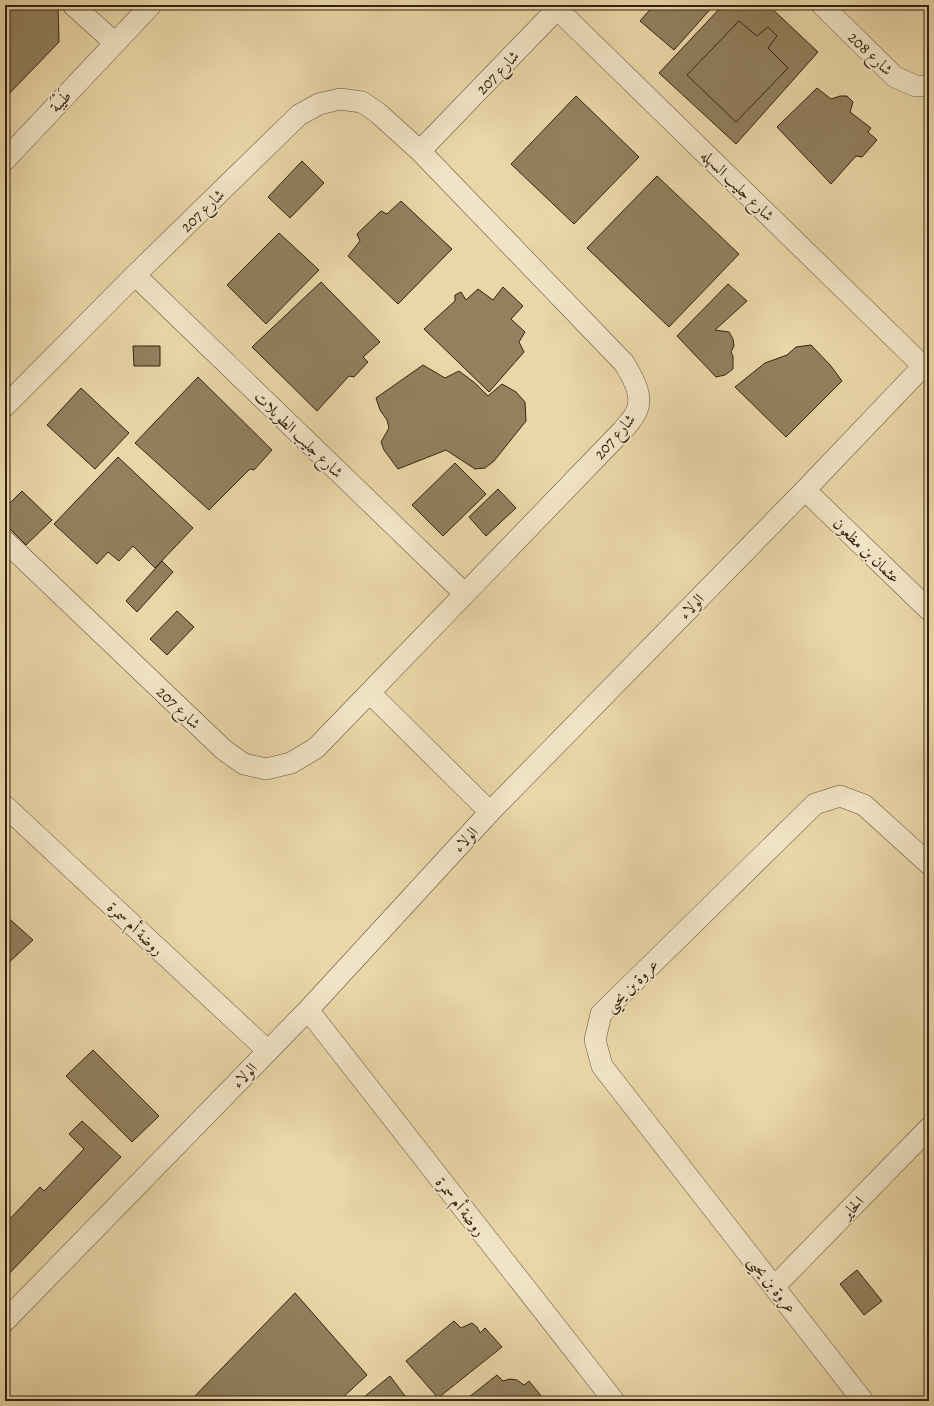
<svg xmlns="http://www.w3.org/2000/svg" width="934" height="1406" font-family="Alegreya,Amiri,serif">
<rect width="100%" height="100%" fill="#ead6a8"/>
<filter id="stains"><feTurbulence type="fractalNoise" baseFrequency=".005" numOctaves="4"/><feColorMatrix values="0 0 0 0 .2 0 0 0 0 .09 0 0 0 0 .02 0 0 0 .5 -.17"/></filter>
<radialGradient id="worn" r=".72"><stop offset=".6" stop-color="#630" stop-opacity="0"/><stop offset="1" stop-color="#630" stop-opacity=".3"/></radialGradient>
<path fill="#92805f" stroke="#332310" d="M5 5H58L59 42 5 98Z
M654 5H714L674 50 640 21Z
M723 5H768L818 52 736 144 659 73Z
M739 21 757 36 768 27 777 36 768 48 788 68 736 122 687 75Z
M817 88 831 99 840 96H847L853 102 850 112 871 128 868 132 877 140 862 157 856 156 831 184 777 127Z
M576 96 639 157 574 224 511 164Z
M302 161 324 183 290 218 268 197Z
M657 176 739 254 669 327 587 248Z
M401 201 452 249 398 304 348 256 360 241 357 234 381 211 387 214Z
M279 233 319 270 266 324 227 285Z
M321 282 380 342 363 357 368 362 354 377 349 376 317 411 252 347Z
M728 284 747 301 715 330 729 332 733 339 734 346 731 352 733 356V369L725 375 716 377 677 336Z
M503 287 523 306 511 319 525 332 519 342 524 352 489 392 424 329 455 301V295L461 292 466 300 478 289 493 300Z
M811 345 831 366 842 381 786 437 735 387 765 363 787 355 796 347Z
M133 346H160V366H134Z
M423 365 445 378 459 371 475 383 488 396 502 384 516 392 525 402 526 421 494 461 485 468 475 469 446 450 398 469 384 450 381 442 389 428 387 420 380 410 376 398Z
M198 377 272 450 254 470 250 469 209 510 135 443Z
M81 388 129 433 95 469 47 425Z
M118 457 193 528 155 568 133 546 119 561 108 552 97 564 54 524Z
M455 463 486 494 443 536 412 505Z
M498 489 516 508 486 536 469 517Z
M22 491 52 520 26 545 5 524V508Z
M162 561 173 572 137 612 126 601Z
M177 611 194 627 167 655 150 639Z
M5 915 33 940 5 966Z
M93 1050 159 1116 132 1142 66 1076Z
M82 1121 121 1157 5 1278V1224L40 1187 44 1191 84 1149 69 1134Z
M857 1270 882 1301 864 1315 840 1284Z
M295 1293 367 1375 339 1401H190Z
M454 1321 461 1328 472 1323 477 1327 480 1333 485 1328 502 1347 438 1398 406 1361Z
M497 1375 503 1381 510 1379 517 1380 524 1385 529 1381 542 1397 537 1401H464Z
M390 1376 405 1396 400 1401H359Z"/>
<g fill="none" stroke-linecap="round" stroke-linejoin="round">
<g stroke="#615036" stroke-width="22">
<path id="street" d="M73 5 115 43
M553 5 923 366
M822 5 895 77 916 86H929
M420 151 557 9
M5 160 151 5
M135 275 464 593
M5 406 135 275 299 115 319 104 340 99 362 102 378 113 420 151 624 363C633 378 646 398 634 416 631 421 626 426 622 431L316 748 291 763 266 769 244 764 224 750 5 541
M805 490 929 610
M370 693 490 812
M5 806 268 1051
M308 1010 614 1401
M775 1286 929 1128
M5 1321 308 1010 490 812 805 490 929 360
M863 1401 602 1066 595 1040 601 1014 815 804 840 796 864 805 929 864"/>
</g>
<use href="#street" stroke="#f1e4c6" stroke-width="21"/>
</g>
<g text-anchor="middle" stroke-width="3.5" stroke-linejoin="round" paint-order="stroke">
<g font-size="16" fill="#332310" stroke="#f1e4c6">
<text transform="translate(871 53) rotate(44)" y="6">شارع 208</text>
<text transform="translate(497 72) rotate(-46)" y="6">شارع 207</text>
<text transform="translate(60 101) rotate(-47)" y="6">طَيْبَة</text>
<text transform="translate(738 185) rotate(44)" y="6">شارع جليب السهله</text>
<text transform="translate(202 210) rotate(-44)" y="6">شارع 207</text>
<text transform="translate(299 434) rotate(44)" y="6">شارع جليب الطويلات</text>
<text transform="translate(614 436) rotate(-49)" y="6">شارع 207</text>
<text transform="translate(867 550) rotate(44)" y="6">عثمان بن مظعون</text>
<text transform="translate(691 606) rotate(-46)" y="6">الولاء</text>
<text transform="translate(179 707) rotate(44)" y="6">شارع 207</text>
<text transform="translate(465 839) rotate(-48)" y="6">الولاء</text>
<text transform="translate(136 928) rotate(43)" y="6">روضة أم سمرة</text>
<text transform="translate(631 985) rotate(-45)" y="6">عروة بن يحيى</text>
<text transform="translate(244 1075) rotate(-46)" y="6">الولاء</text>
<text transform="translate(461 1206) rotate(52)" y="6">روضة أم سمرة</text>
<text transform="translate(852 1207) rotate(-46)" y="6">الحاير</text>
<text transform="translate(773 1284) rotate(52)" y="6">عروة بن يحيى</text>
</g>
</g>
<rect width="934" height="1406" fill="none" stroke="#ead6a8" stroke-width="20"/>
<rect x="6" y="6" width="922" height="1394" fill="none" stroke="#332310" stroke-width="2"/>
<rect x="10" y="10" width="914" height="1386" fill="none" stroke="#332310"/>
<rect width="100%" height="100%" filter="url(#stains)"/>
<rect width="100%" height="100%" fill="url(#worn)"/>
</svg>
